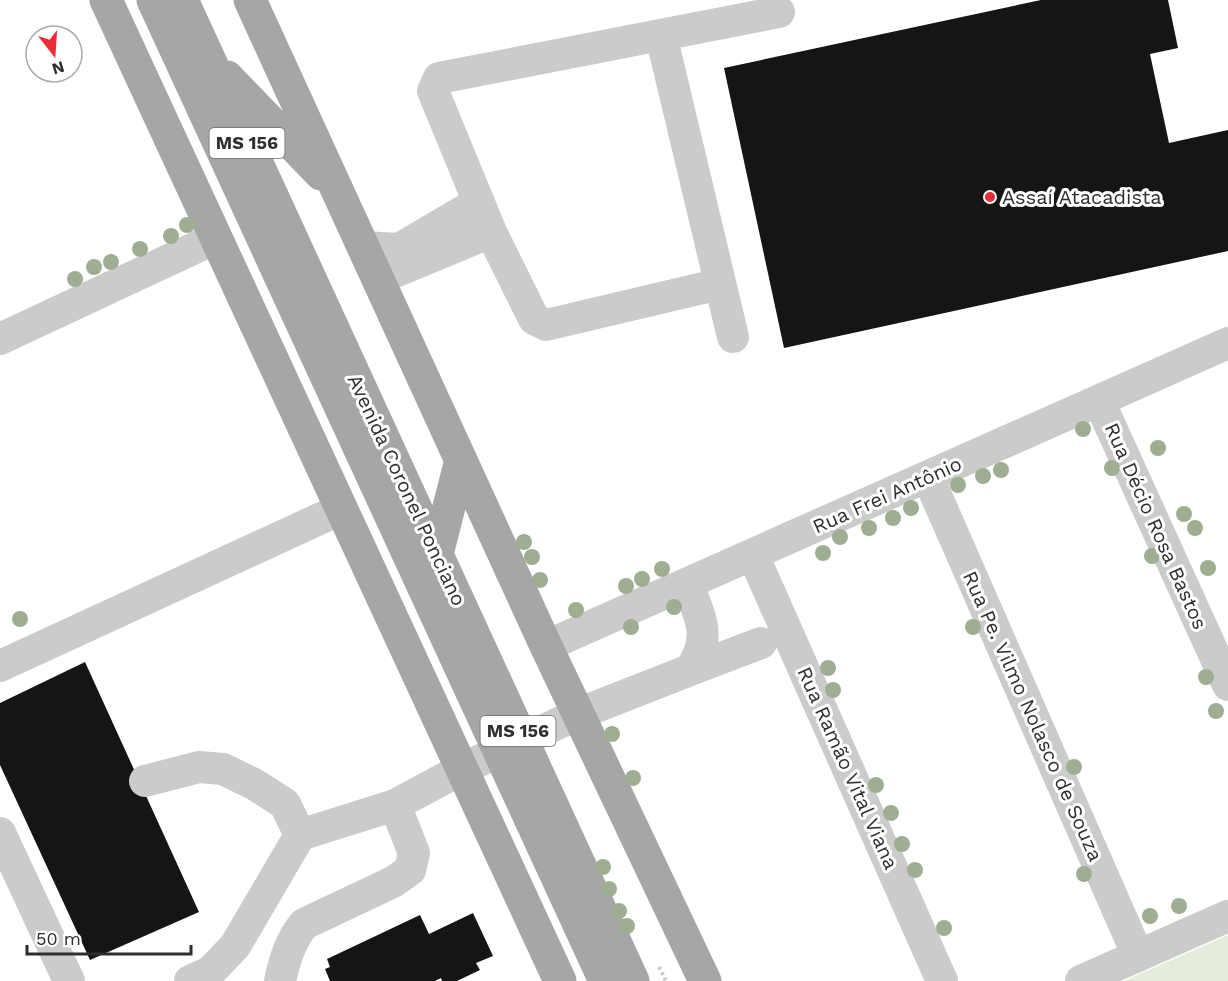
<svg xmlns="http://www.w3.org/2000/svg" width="1228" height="981" font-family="'Work Sans',sans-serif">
<rect width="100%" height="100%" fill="#fff"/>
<path fill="#e4ecdb" d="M1228 935V981H1124Z"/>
<path fill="#151515" d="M1041 0H1168L1178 48 1150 54 1169 143 1228 130V251L784 348 724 68Z
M85 662 199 912 90 960 0 765V703Z
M473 913 493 956 476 963 480 970 457 981H442L441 978 435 981H330L325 969 330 967 327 959 420 915 429 934Z"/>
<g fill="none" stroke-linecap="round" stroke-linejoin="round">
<path stroke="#cbcbcb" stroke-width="4" stroke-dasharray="3 3" stroke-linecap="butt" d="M659 967 666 981"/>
<path stroke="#cbcbcb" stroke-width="32" d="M661 35 733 337
M363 247 399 249 479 202
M378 279 491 232
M720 284 546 325 534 319 491 232 433 91 439 78 779 12
M0 339 216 238
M1099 401 1228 685
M928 477 1138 956
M753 555 942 981
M546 646 1228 343
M0 666 341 509
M690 670 761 643
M145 781 199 767 223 769 254 784 285 804 300 835
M0 833 69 981
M190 981 210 972 235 946 300 835 395 805 462 769 578 714 690 670C713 636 700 619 688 584
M280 981C285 959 290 941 304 924L393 882 410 870 414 853 395 805
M1081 981 1228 916"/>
<path stroke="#a6a6a6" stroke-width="33" d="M106 0 560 981
M153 0 605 981
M182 0 633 981
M250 0 546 646 705 981
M227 77 321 174
M437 554 461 460"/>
</g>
<g fill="#9fae93">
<circle cx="187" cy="225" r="8"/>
<circle cx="171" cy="236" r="8"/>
<circle cx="140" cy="249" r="8"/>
<circle cx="111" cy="262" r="8"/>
<circle cx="94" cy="267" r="8"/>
<circle cx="75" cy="279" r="8"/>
<circle cx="1083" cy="429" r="8"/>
<circle cx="1158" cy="448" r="8"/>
<circle cx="1112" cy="468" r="8"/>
<circle cx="1001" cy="470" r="8"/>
<circle cx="983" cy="476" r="8"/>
<circle cx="958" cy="485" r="8"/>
<circle cx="911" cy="508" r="8"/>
<circle cx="1184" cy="514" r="8"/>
<circle cx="893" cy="518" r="8"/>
<circle cx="869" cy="528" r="8"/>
<circle cx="1195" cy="528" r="8"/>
<circle cx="840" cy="537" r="8"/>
<circle cx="524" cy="542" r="8"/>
<circle cx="823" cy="553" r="8"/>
<circle cx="1152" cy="556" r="8"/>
<circle cx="532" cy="557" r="8"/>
<circle cx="1208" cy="568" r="8"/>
<circle cx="662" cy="569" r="8"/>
<circle cx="642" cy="579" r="8"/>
<circle cx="540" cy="580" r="8"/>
<circle cx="626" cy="586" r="8"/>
<circle cx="674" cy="607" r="8"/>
<circle cx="576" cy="610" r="8"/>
<circle cx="20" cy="619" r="8"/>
<circle cx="631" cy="627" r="8"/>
<circle cx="973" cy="627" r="8"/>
<circle cx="828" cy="668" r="8"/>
<circle cx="1206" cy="677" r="8"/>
<circle cx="833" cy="690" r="8"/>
<circle cx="1216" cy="711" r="8"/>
<circle cx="612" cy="734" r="8"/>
<circle cx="1074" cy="767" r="8"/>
<circle cx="633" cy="778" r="8"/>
<circle cx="876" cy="785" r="8"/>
<circle cx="891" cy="813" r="8"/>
<circle cx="902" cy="844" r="8"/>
<circle cx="603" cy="867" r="8"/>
<circle cx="915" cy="870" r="8"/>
<circle cx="1084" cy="874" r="8"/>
<circle cx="609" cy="889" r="8"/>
<circle cx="1179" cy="906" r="8"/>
<circle cx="619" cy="911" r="8"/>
<circle cx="1150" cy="916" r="8"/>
<circle cx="627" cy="926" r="8"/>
<circle cx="944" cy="928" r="8"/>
</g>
<circle fill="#e92c35" stroke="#fff" stroke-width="2" cx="990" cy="197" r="6"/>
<g text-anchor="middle" stroke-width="6" stroke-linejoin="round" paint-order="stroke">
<g fill="#fff" stroke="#6d6d6d" stroke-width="1.5">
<rect x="209.5" y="128" width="75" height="30" rx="4.5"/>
<rect x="480.5" y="716" width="75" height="30" rx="4.5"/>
</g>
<g font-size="18" font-weight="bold" fill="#2e2e2e">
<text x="247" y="149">MS 156</text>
<text x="518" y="737">MS 156</text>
</g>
<g font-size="20" fill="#2e2e2e" stroke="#fff" text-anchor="start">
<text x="1002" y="204">Assaí Atacadista</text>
</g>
<g font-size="20" fill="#2e2e2e" stroke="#fff">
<text transform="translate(407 490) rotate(65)" y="7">Avenida Coronel Ponciano</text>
<text transform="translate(887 495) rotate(-24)" y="7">Rua Frei Antônio</text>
<text transform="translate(1156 526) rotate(66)" y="7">Rua Décio Rosa Bastos</text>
<text transform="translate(1033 716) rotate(66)" y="7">Rua Pe. Vilmo Nolasco de Souza</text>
<text transform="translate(848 768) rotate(66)" y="7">Rua Ramão Vital Viana</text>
</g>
</g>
<g transform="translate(54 54) rotate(163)"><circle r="28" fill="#ffffff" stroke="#ababab" stroke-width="1.5"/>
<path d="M0-4.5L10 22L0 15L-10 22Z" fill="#e92c35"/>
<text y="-9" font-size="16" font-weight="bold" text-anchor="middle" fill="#2e2e2e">N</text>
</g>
<path d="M27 945v9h164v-9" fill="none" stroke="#2e2e2e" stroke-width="3"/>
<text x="36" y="945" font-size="18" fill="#2e2e2e" stroke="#ffffff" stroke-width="4.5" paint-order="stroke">50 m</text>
</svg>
